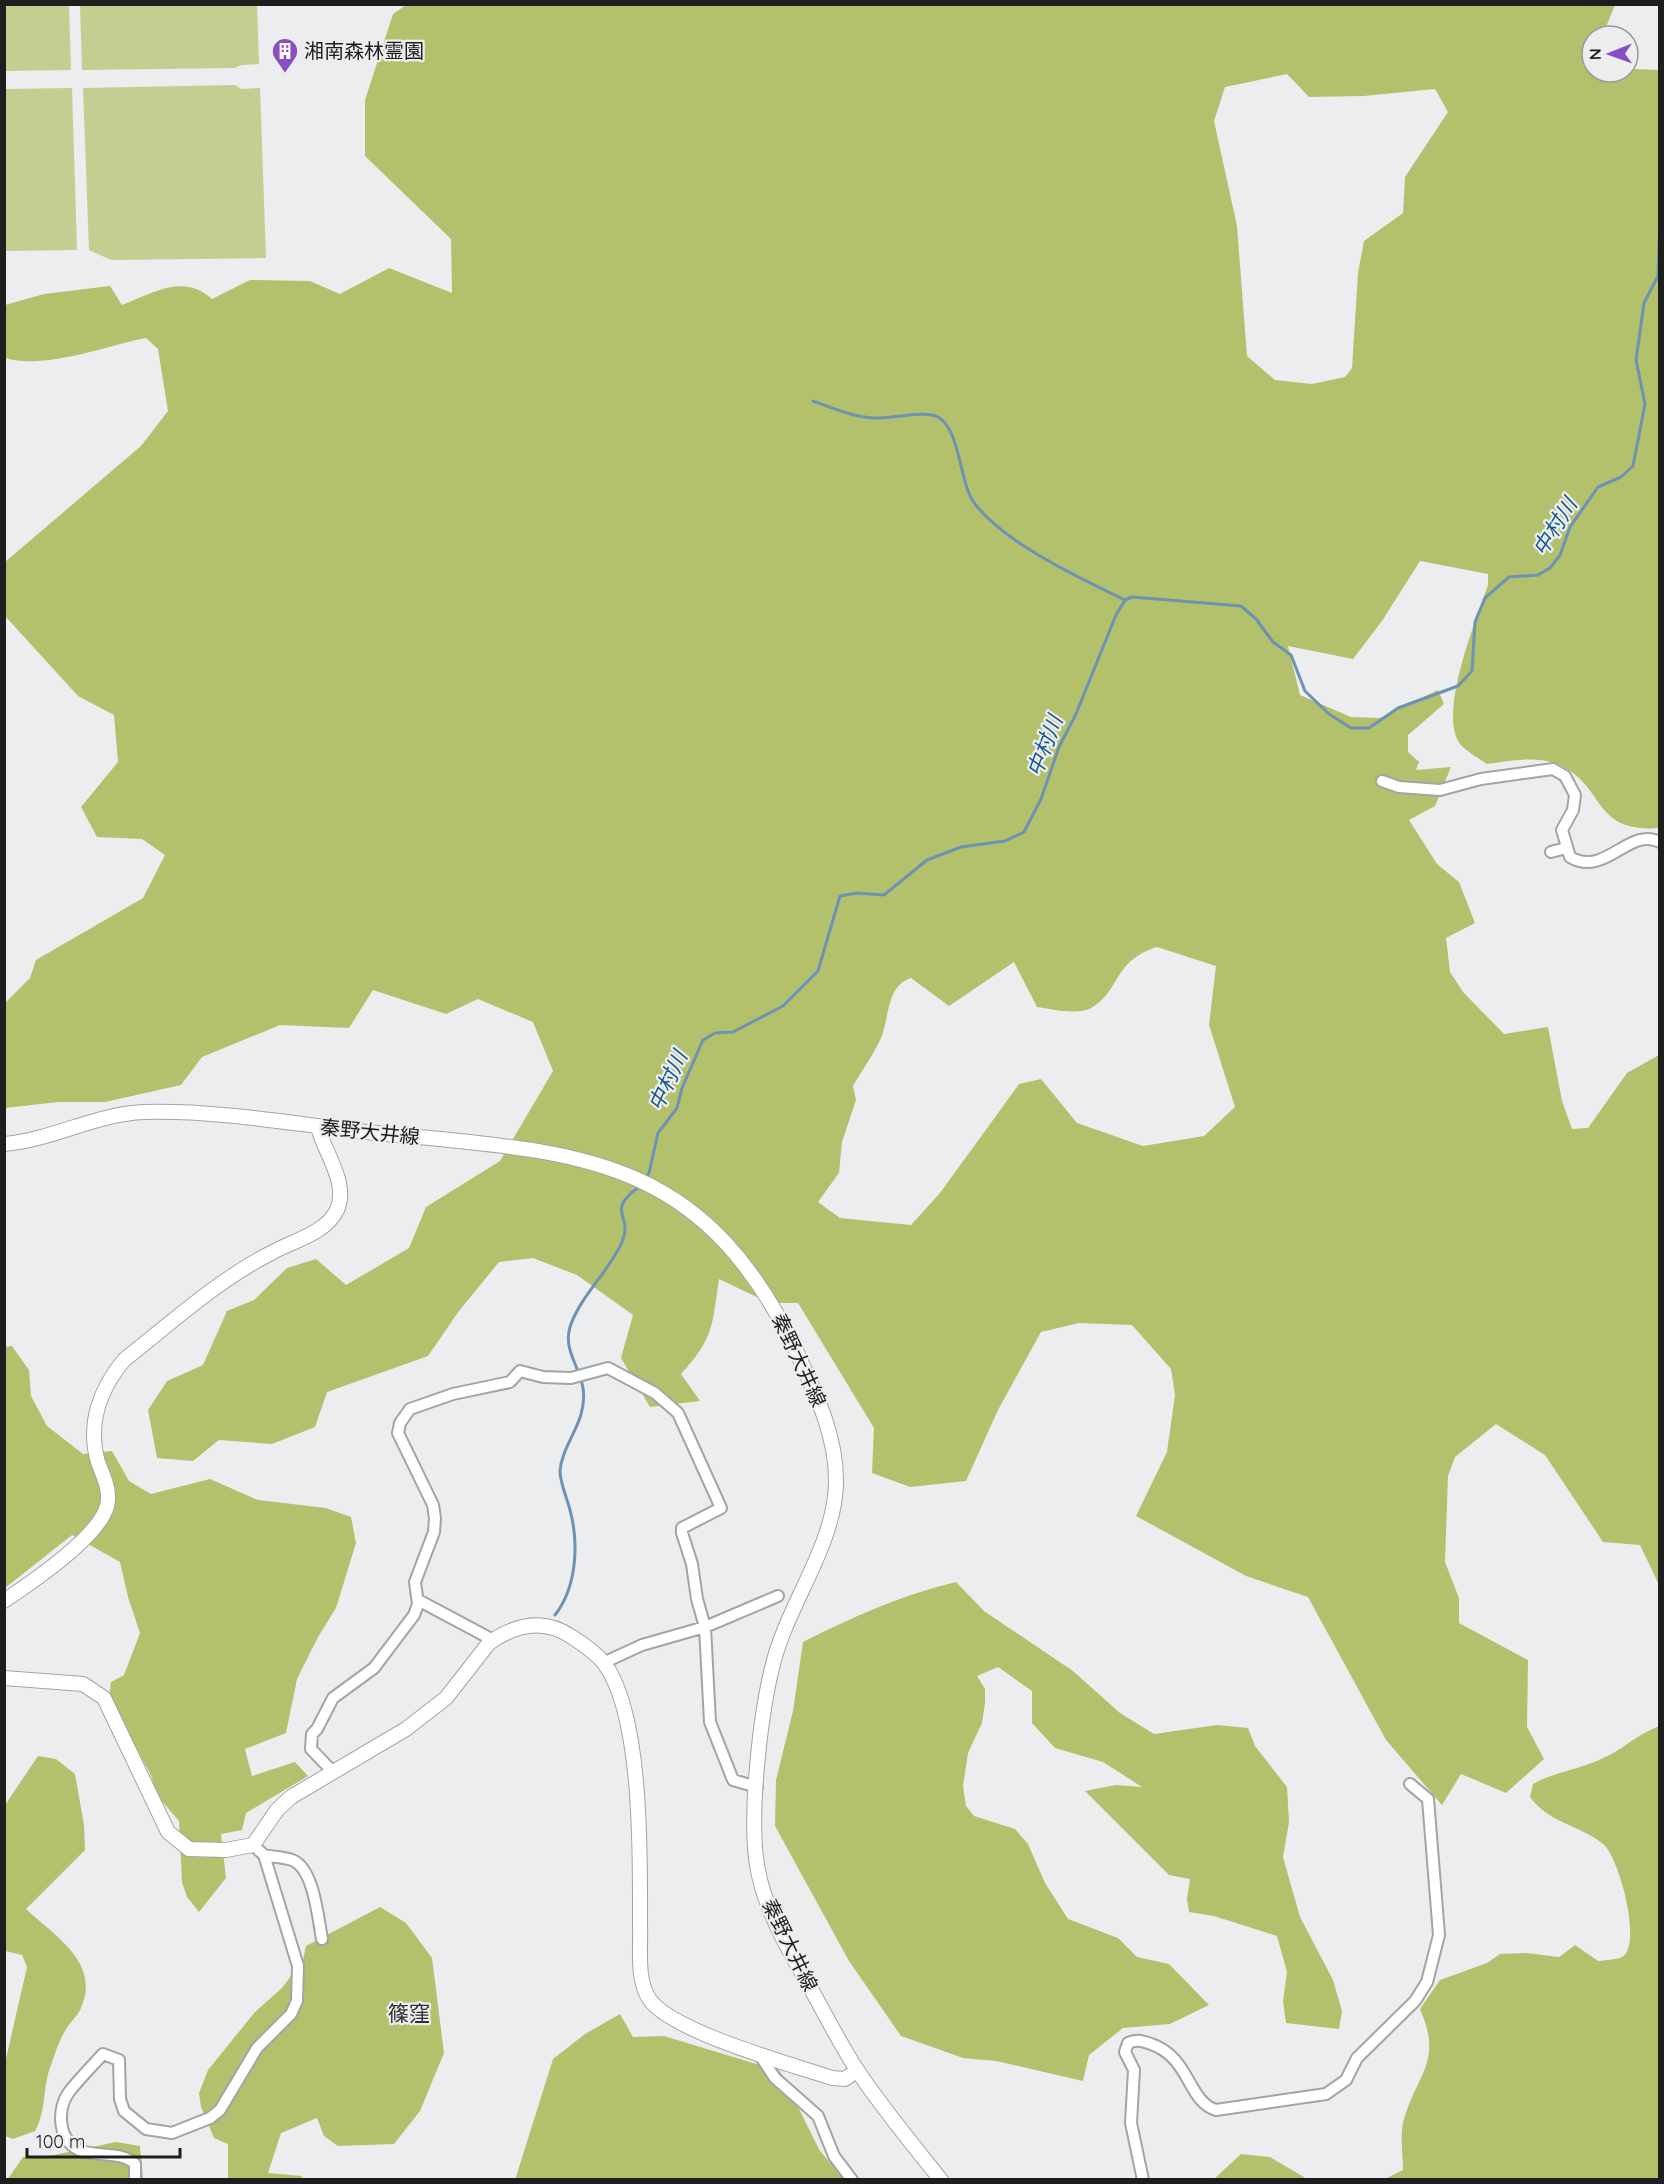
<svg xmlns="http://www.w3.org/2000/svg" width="1664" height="2184" font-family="Quicksand,'Noto Sans JP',sans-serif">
<rect width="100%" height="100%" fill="#ecedef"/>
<path fill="#c3ce90" d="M4 5H69L71 70 5 71Z
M80 5H257L259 64 241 65 235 68 82 70Z
M235 85 241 89 260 88 266 258 111 260 89 250 83 88Z
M72 88 77 250 5 251V89Z"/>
<path fill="#b4c16c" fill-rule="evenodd" d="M406 5H1615L1606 27 1597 36H1592V42L1588 46 1592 49V72H1628V66L1634 69 1659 70V828C1592 833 1606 787 1560 765 1537 755 1510 761 1487 764 1479 758 1467 752 1461 745 1436 716 1477 618 1488 585V574L1420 561 1382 621 1353 659 1288 646 1300 695 1351 717 1380 718 1438 690 1444 704 1408 735V752L1419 762 1416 770 1451 767 1435 806 1409 820 1437 864 1459 882 1475 923 1446 938 1450 972 1463 992 1504 1034 1548 1027 1562 1101 1572 1129 1588 1128 1627 1073 1659 1055V1585L1640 1545 1603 1542 1545 1455 1496 1424 1455 1457 1448 1476 1445 1562 1459 1598V1623L1528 1660 1527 1727 1544 1759 1506 1793 1461 1774 1442 1805 1386 1740 1308 1597 1246 1576 1136 1516 1167 1452 1175 1395 1171 1369 1132 1325 1079 1323 1041 1332 998 1410 966 1481 910 1487 872 1473 874 1428 798 1303H769L719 1279C712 1326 714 1338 681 1374L700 1401 650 1407 621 1358 633 1315 577 1275 533 1258 499 1262 459 1311 428 1356 327 1392 315 1427 272 1444 219 1440 193 1461 157 1458 148 1410 167 1381 203 1365 227 1311 254 1300 287 1268 316 1259 346 1285 409 1248 426 1207 500 1161 553 1071 533 1022 478 999 446 1014 373 990 349 1028 280 1025 202 1057 181 1085 105 1102H58L5 1108 4 1004 30 978 36 960 143 898 165 855 142 839 97 837 81 807 118 762 114 715 78 696 5 616V562L141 446 168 411 158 349 146 338C106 346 43 370 5 358V305L44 294 110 286 122 305C153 293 183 273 212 299L250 280 310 281 340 294 389 268 452 293 451 239 365 156V100L393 14ZM1287 74 1309 97 1364 96 1435 89 1448 112 1405 177 1403 213 1364 241 1358 273 1352 368 1345 377 1312 384 1275 380 1247 356 1237 226 1214 121 1225 87ZM1157 947 1216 966 1209 1025 1235 1107 1204 1136 1143 1146 1077 1123 1041 1079 1019 1084 940 1193 911 1225 840 1218 818 1202 839 1173 842 1142 856 1100 853 1086C862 1070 874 1054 881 1038 890 1017 886 986 911 978L949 1006 1014 962 1037 1007C1052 1009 1079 1016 1093 1007 1121 989 1113 961 1157 947Z
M12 1346 29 1370 31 1396 47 1426 83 1454 112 1451 129 1481 151 1494 210 1479 258 1500 326 1508 351 1517 356 1543 336 1608 318 1637 297 1679 286 1733 245 1749 252 1776 295 1762 308 1776 246 1813 242 1830 221 1834 226 1878 199 1912 187 1897 182 1882 179 1821 156 1794 151 1775 109 1699 111 1682 124 1675 140 1633 128 1597 120 1562 72 1535 5 1588 4 1347Z
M956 1582 984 1611 1073 1671 1120 1713 1154 1734 1217 1725 1248 1728 1255 1746 1287 1787 1289 1822 1283 1857 1300 1917 1333 1980 1342 2011 1339 2029 1286 2023 1283 2001 1287 1972 1277 1936 1214 1916 1189 1912 1187 1899 1190 1879 1169 1875 1085 1791 1116 1785 1142 1787 1103 1762 1055 1748 1032 1723V1691L998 1667 977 1676 985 1689V1703L982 1723 968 1753 963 1786 966 1806 974 1816 1015 1829 1028 1844 1045 1883 1068 1919 1118 1938 1137 1957 1169 1964 1209 2005 1170 2024 1123 2028 1089 2055 1083 2081 996 2061 963 2058 901 2036 849 1961 775 1826 776 1780 793 1711 803 1642C852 1617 902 1595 956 1582Z
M1659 1726V2179H1385L1403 2170C1403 2156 1400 2137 1403 2123 1415 2075 1444 2063 1420 2009L1440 1980 1487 1963 1500 1954 1526 1953 1559 1957 1575 1945 1598 1961C1605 1960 1616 1960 1622 1957 1643 1946 1619 1856 1603 1844 1579 1824 1551 1825 1530 1797L1533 1784C1554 1772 1577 1770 1599 1760 1621 1751 1636 1735 1659 1726Z
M38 1756 56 1759 75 1774 84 1825 85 1850 26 1909C55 1936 101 1963 81 2008 77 2017 69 2023 65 2031 59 2041 55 2054 51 2065 42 2087 47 2110 35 2131L13 2139 5 2136V2063L27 1967 22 1955 5 1951V1805Z
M380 1907 406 1923 432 1958 444 2053 420 2111 394 2144 338 2146 324 2136 317 2118 281 2133 268 2173 302 2176 301 2179H228V2144L214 2138 201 2107 199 2093 208 2070 255 2012 282 1988 303 1960 306 1946Z
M620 2014 633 2037 664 2036 780 2071 820 2151 844 2179 515 2180 553 2059 585 2034Z
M116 2142 140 2146 143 2179 7 2180 23 2157 49 2156Z
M1241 2154 1270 2157 1307 2179H1214Z"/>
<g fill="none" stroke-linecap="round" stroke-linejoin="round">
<path stroke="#6e92b4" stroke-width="3" d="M813 401C832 408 853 417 874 418 892 419 924 410 938 417 961 430 959 484 975 504 1006 544 1080 578 1125 600
M645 1179 649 1173 658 1133 677 1108 682 1088 703 1040 715 1033 733 1032 783 1006 818 971 840 896 857 893 884 895 927 860 961 847 1005 841 1024 832 1041 799 1059 747 1076 714 1116 615 1125 600 1132 597 1241 606 1256 619 1273 642 1291 655 1305 691 1329 714 1351 728H1369L1398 708 1458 686 1472 671 1475 622 1485 598 1509 577 1538 575 1550 568 1560 555 1570 527 1598 487 1621 477 1633 466 1645 404 1636 360 1644 303 1658 276 1660 215
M555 1615C577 1587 579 1543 570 1510 567 1498 560 1483 560 1471 562 1443 588 1422 583 1388 580 1367 563 1350 570 1327 580 1296 609 1272 622 1242 634 1215 604 1212 639 1187"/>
<g stroke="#a3a4a6" stroke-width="14">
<path id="street" d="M1382 781 1399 787 1440 790 1481 779 1553 769 1565 776 1575 795 1573 810 1562 830 1570 857C1605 878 1629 826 1660 842
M1551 852 1566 848
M418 1600 493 1640
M603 1663 642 1645 705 1627 778 1596
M333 1772 311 1749 312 1734 317 1729 333 1698 374 1668 414 1615 418 1604 415 1582 434 1532 435 1518 433 1505 398 1433 400 1423 410 1409 453 1394 510 1382 520 1371 543 1377 571 1378 608 1368 655 1393 678 1413 721 1508 682 1528V1533L692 1564 697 1599 705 1627 710 1722 733 1780 757 1787
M264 1855C273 1857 284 1857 292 1860 314 1868 318 1918 322 1939
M761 2057 775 2078 818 2116 834 2156 852 2180
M135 2180V2164C121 2151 99 2157 82 2151 58 2143 56 2110 69 2092 79 2079 92 2066 103 2054L119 2060 120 2099 124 2111 146 2129 172 2133 210 2118 220 2110 257 2048 291 2014 297 2001 298 1966 264 1855 253 1845
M1143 2180 1131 2123 1134 2070 1125 2052 1128 2043C1137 2039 1142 2041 1151 2044 1190 2057 1188 2102 1216 2110L1326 2094 1346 2080 1357 2058 1415 2001 1427 1982 1439 1935 1428 1799 1410 1784"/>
</g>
<g stroke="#a3a4a6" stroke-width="16">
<path id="secondary" d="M4 1144C52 1140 95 1114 144 1112 218 1110 294 1124 367 1132 570 1153 700 1146 798 1355 817 1396 837 1438 836 1483 835 1546 786 1606 772 1668 760 1717 749 1816 757 1865 764 1909 788 1949 810 1987 826 2016 841 2046 859 2073 884 2110 913 2145 941 2180
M4 1601C32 1582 99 1537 107 1506 111 1490 103 1476 98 1462 87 1424 100 1389 124 1360 171 1323 219 1279 273 1252 293 1241 326 1233 337 1210 349 1182 324 1153 318 1127
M4 1678 83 1684 104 1698 168 1832 189 1849 226 1850 253 1845 277 1810 291 1797 406 1729 446 1698 489 1643C516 1624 544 1618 572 1637 583 1644 596 1653 604 1663 643 1715 640 1859 640 1925 641 1949 636 1980 650 2000 673 2032 793 2065 832 2078L845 2079 857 2070"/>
</g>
<use href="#street" stroke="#fff" stroke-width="10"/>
<use href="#secondary" stroke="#fff" stroke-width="14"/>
</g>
<defs>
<g id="building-pin" transform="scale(1.35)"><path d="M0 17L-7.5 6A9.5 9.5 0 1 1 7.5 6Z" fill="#8a4dc3" stroke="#ecedef"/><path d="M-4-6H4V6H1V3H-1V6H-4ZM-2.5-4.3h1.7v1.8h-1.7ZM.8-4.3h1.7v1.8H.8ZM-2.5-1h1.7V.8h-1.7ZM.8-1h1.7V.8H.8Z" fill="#fff"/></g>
</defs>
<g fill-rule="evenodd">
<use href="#building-pin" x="285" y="51"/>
</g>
<g text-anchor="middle" stroke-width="4.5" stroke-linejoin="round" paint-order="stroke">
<g font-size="20" fill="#1d1e1e" stroke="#ecedef" text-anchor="start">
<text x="304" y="58">湘南森林霊園</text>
</g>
<g font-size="20" fill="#1d1e1e" stroke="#ecedef">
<text transform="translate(370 1132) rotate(6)" y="7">秦野大井線</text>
<text transform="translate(799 1360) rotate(65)" y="7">秦野大井線</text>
<text transform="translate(790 1945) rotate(64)" y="7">秦野大井線</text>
</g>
<g font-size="21" font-style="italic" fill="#145890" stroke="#ecedef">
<text transform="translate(1555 527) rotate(-58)" y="7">中村川</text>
<text transform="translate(1045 746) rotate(-69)" y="7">中村川</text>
<text transform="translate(668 1081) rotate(-65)" y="7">中村川</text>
</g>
<g font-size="21" fill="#2e2f30" stroke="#ecedef">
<text x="409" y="2021">篠窪</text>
</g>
</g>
<rect width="1664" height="2184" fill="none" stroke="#1d1e1e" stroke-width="12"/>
<g transform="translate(1610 54) rotate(269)"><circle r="28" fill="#ecedef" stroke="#999a9b" stroke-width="1.5"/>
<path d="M0-4.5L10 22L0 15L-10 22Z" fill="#8a4dc3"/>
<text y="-9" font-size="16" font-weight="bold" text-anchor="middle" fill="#1d1e1e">N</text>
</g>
<path d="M27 2148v9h153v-9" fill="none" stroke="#1d1e1e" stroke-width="3"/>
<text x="36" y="2148" font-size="18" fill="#1d1e1e" stroke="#ecedef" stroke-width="4.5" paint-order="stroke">100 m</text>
</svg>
